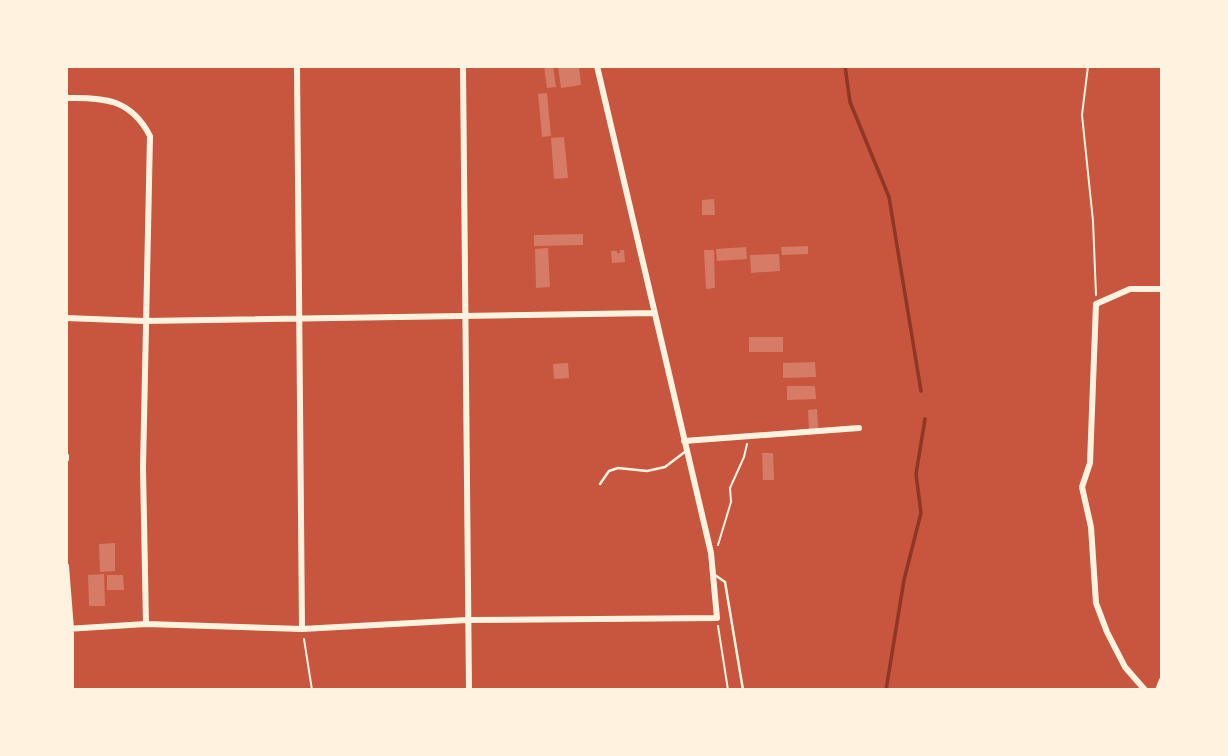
<svg xmlns="http://www.w3.org/2000/svg" width="1228" height="756" font-family="Barlow,sans-serif">
<rect width="100%" height="100%" fill="#c8553d"/>
<g fill="none" stroke-linecap="round" stroke-linejoin="round">
<path stroke="#8f3625" stroke-width="3.5" d="M845 66 850 102 889 197 921 391
M886 690 904 580 921 513 916 474 925 419"/>
</g>
<path fill="#d67c66" d="M544 66H553L556 87 547 88Z
M558 66H579L581 85 561 88Z
M547 93 551 136 542 137 538 94Z
M564 137 568 178 554 179 551 138Z
M714 199 715 215H702V200Z
M583 234V245L534 246V235Z
M808 246V254L782 255 781 247Z
M746 247 747 259 717 261 716 249Z
M548 248 550 287 536 288 535 249Z
M620 250H624L625 262 612 263 611 251H617V253H620Z
M704 250H714L715 288 706 289Z
M779 254 780 271 751 273 750 255Z
M749 337H783V352H749Z
M815 362 816 377 783 378V363Z
M568 363 569 378 554 379 553 364Z
M787 386H815L816 399 787 400Z
M817 409 818 428 809 429 808 410Z
M762 453H773L774 480H763Z
M115 543V571L100 572 99 544Z
M104 574 105 606H89L88 575Z
M107 575H123L124 590H107Z"/>
<g fill="none" stroke-linecap="round" stroke-linejoin="round">
<path stroke="#fff3e0" stroke-width="2" d="M1088 66 1082 115 1093 221 1096 295
M718 545 731 502 730 488 744 457 747 444
M718 626 728 690
M304 639 312 690"/>
<path stroke="#fff3e0" stroke-width="2.5" d="M600 484 609 471 618 468 647 471 665 467 686 451
M715 575 725 582 743 690"/>
<path stroke="#fff3e0" stroke-width="6" d="M297 66 302 629
M463 66 469 690
M66 98C104 97 131 99 150 136L143 468 146 624
M66 318 144 321 654 313
M684 441 859 428
M66 456V459
M66 566 71 629V690
M66 629 146 624 302 629 467 620 717 618 711 553 597 66
M1145 690 1125 667 1107 632 1096 603 1091 527 1082 487 1090 463 1096 304 1130 289H1162
M1158 690 1162 680"/>
</g>
<rect width="1228" height="756" fill="none" stroke="#fff3e0" stroke-width="136"/>
</svg>
